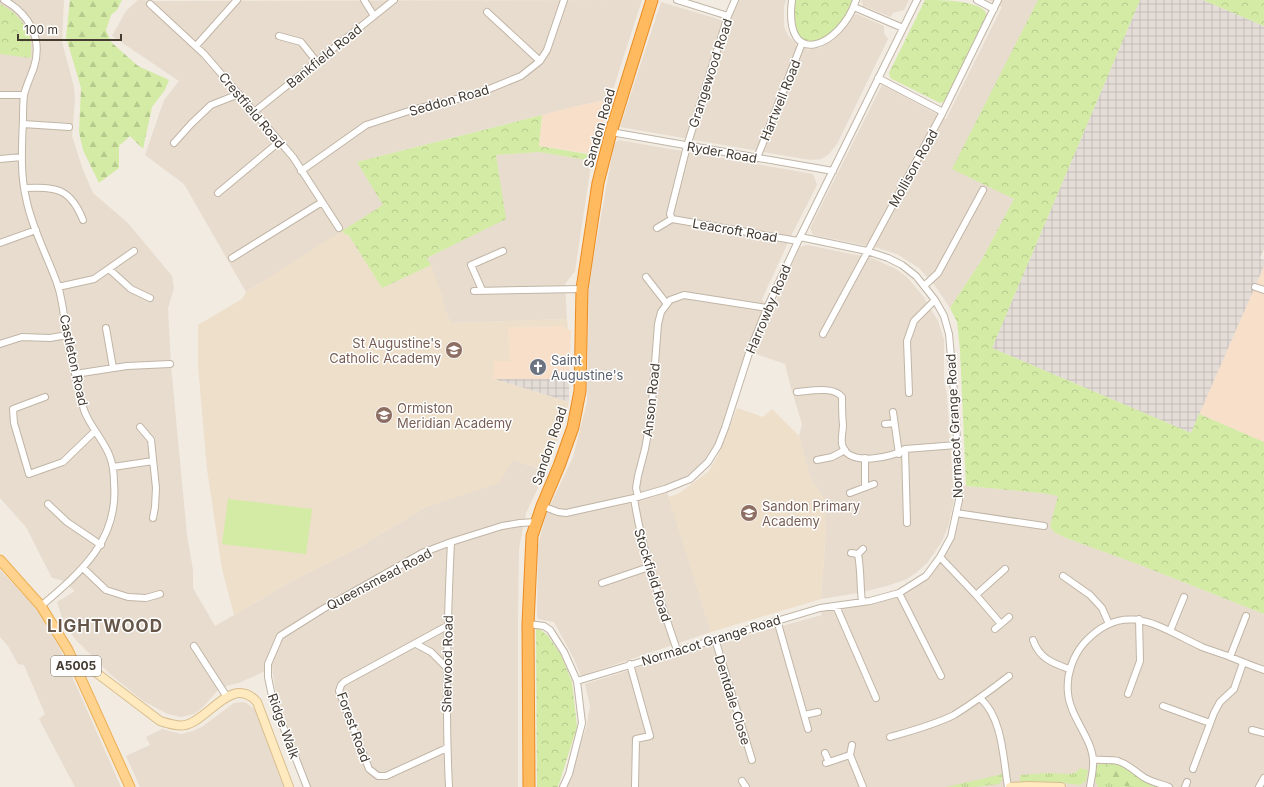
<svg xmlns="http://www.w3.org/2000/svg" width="1264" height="787" font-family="Inter,sans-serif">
<defs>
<pattern id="industrial-grid" width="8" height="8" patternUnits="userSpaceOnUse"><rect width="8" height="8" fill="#e4dcd6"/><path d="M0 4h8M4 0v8" fill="none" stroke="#c5beb8"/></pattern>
<pattern id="grass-tufts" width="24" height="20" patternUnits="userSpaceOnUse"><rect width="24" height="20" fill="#d3eba5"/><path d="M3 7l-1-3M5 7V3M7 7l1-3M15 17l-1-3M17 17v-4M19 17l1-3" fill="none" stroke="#b6ca8e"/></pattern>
<pattern id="forest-firs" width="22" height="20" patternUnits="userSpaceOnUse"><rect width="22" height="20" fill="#d3eba5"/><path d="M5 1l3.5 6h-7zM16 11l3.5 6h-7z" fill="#b6ca8e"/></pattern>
<pattern id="park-crowns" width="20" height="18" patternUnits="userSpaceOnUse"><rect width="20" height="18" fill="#d3eba5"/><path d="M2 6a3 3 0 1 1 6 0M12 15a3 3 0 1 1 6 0" fill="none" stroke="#b6ca8e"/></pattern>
</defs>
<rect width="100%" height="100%" fill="#f2ebe1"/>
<path fill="#e7dcce" d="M0 0H64L62 42 74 87 75 99 72 136 83 170 93 193 128 223 172 276 174 288 168 308 171 366 187 535 193 570V588L215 626 294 580 356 549 426 507 452 498 513 460 546 471 526 513 519 549 518 620V787H309L292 746 278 704 272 668 239 683 229 685 218 690 203 707 194 714 181 717 168 714 143 701 110 674 75 639 64 623 57 602 75 591 61 580 52 578 26 527 0 498Z
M138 0 158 1 642 0 610 99 577 106 357 162 384 205 246 292 184 184 145 155 164 100 179 81 112 36 126 11Z
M737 0H786L784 7V26L788 36 796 43V46L809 50 810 49 820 48 830 42 838 33 852 15 857 14 884 26V33L888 39 837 144 829 154 821 159 810 160 620 127 661 2 728 22Z
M861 0H909L904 10 893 13 891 17 863 6Z
M989 0H1038L953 169 1014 199 981 261 950 308 936 287 919 268 897 254 878 248 813 235 810 228 882 85 946 119 1002 7Z
M619 140 813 174 817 185 792 234 762 299 767 308 718 446 690 479 666 489 711 632 581 676 574 659 554 622 538 619 537 612 538 546 546 514 573 457 587 402 589 283 614 144Z
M539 152 587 160 591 165 575 271 565 284 567 319 451 323 447 315 441 292 427 258 505 219 496 155Z
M807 245 872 258 896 269 907 277 923 296 938 321 944 340V380L947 395 954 501 948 527 941 543 927 563 917 572 907 579 887 586 858 593 821 599 826 529 823 497 810 477 799 436 802 424 791 388 785 364 753 353 800 247Z
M959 483 966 486 1041 493 1059 496 1050 526 1054 532 1066 538 1140 565 1264 614V787H566L586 728 590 706 585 684 704 647 822 615 820 608 899 593 926 576 951 537Z
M0 570 39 611 60 649 121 787H75L39 719 45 714 24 665 18 664 8 646 0 637Z
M245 702 257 711 284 787H140L126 756 150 745 146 737 162 729 181 734 193 731 203 726 234 703Z"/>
<path fill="#f7dfc9" d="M610 99 594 154 539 146 542 115 577 106Z
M1264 266V442L1199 414Z
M563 326 566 329 571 330 569 379H494V361H510L508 327Z"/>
<path fill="url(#industrial-grid)" d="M1140 0H1203L1264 26V249L1260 258 1264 260V266L1191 433 992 348Z
M494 379H569V402Z"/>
<path fill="#eddfc9" d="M342 231 346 235 348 234 382 288 431 265 441 292 447 315 451 323 567 319 568 330 566 329 563 326 508 327 510 361H494V379L569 402 562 428 546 471 513 460 499 483 426 507 356 549 294 580 234 615 222 569 207 469 198 366V325L242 299 246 292Z
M737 408 763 417 772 409 799 436 810 477 823 497 826 529 821 599 711 632 668 497 678 494 708 472 718 456Z"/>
<path fill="url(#grass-tufts)" d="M1099 764H1114L1128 768 1141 780 1162 787H1098C1094 779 1092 770 1099 764Z
M1080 768 1088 770 1086 781 1080 785 1064 783 1020 782V775L1048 773 1071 774 1078 771Z
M1003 774 1002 780 999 784 975 787H946Z"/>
<path fill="url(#forest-firs)" d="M70 0H122L117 10 111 15 106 30 111 42 138 66 169 80 165 90 152 107 143 149 130 136 119 146V168L99 183 83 150 79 132 81 88 66 37Z
M1108 764 1128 768 1141 780 1140 787C1121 787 1111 785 1108 764Z"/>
<path fill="url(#park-crowns)" d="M795 0H853C848 16 828 46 808 41 802 39 798 36 796 31 792 22 795 10 795 0Z
M925 0C939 0 986 0 987 16L945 101 940 103 890 78 889 73Z
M1038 0H1140L992 348 1191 433 1199 414 1264 442V614L1140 565 1066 538 1054 532 1050 526 1058 496 1041 493 966 486 960 350 957 322 950 308 981 261 1014 199 952 169Z
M1203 0H1264V26Z
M0 4C15 11 28 25 31 42 31 47 31 53 31 58L0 54Z
M542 115 539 146 588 154 587 160 539 152 496 155 506 219 427 258 431 265 382 288 348 234 346 235 342 231 383 205 357 162Z
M536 626 548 636 561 655 572 682 577 727 558 787H537Z"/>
<path fill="#d3eba5" d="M228 499 312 509 306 554 222 544Z"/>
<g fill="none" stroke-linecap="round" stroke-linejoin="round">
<g stroke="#c1b5a6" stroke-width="8">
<path id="street" d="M4 0C29 14 43 38 34 67 31 76 26 86 24 95 23 103 23 111 23 119 22 145 20 173 26 198 32 229 48 257 58 286 63 302 64 319 67 335 72 360 77 385 84 410 90 427 104 440 110 457 113 465 114 474 114 483 119 540 81 572 41 606
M364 0 374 16
M677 0 728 16
M735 0 728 16 687 146 670 214 672 219 798 241
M792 0C783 71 841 47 856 0
M977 0 994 9
M150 4 204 54 293 157 339 228
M854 7 903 28
M487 12 540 61
M279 36 301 42 317 62
M196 46 237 0
M878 78 943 112
M0 95H24
M254 112 394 0
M23 124 69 127
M611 132 833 171
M174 143 191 124 211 105 239 94
M757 158 802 43
M0 159 22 157
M301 171 366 125 412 110 477 94 521 76 540 61 547 50 564 0
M24 188C55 187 70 187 83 220
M218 193 279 142
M657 228 672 219
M0 243 36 230
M232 258 322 202
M109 269 131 289 150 298
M646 277 667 304
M924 286 938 273 983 190
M58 287 94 279 134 251
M1255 287 1264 290
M482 290 471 265 503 251
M474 291 582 289
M106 328 113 368
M823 334 943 112 998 0
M0 344 22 337 50 338 67 335
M75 374 127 366 170 364
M797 392C810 391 834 386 842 397 842 407 842 416 843 425 843 431 840 442 843 447 850 466 892 458 905 449L957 445
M909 393 907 341 914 321 935 300
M45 397 13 409 14 423 29 474 63 462 95 431
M893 412 899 454
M885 424 894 423
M140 427 151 440 156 488 155 507 153 518
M905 449 907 523
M865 458V487
M817 460 832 457 845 450
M113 467 153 461
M850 493 874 484
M638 497 636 488 638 476 645 449 651 416 658 324 661 312 670 300 684 295 767 308
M634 498C642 551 660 600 677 650
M48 504 67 522 101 545
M542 506 558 512 566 513 634 498 665 489 690 479 708 462 718 446 725 428 749 353 767 308 800 237 917 0
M956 513 1044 526
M851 553 858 554 863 549
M858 554C861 570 860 586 862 602
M940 557 976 595 1001 624 1009 617
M83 568 106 590 128 597 146 598 160 594
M1063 576 1090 595 1102 608 1109 624
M602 583 649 567
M899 593 941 676
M976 595 1005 569
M836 606 876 698
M777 620 808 729
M528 624 544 626 550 630 564 652 577 681 582 723 569 774 563 787
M447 626 344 682 341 685 339 691 369 769 378 776H386L447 748
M995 629 1001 624
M1170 631 1184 597
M715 639 752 760
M1033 640C1039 658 1052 663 1069 669
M416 644 431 652 446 667
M194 646 227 697
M1230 657 1246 616
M630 664 650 736 636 739 635 787
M577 681 820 608 870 601 899 593 926 576 940 557 951 537 959 500 957 445 956 414 949 334 944 316 935 300 924 286 916 276 902 265 888 258 867 251 800 237
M1128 694 1140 661 1139 619
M980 698C1003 718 1003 759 1008 787
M1163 706 1210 723
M804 715 818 712
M1252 730 1264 733
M890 737C911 731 934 725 954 715 973 703 991 690 1009 676
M825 753 829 762
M850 755 852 745
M1093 759C1102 761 1110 759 1118 761 1130 765 1135 772 1145 778 1152 782 1161 784 1169 787
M826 763 850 755 863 787
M1193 769 1214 713 1220 702 1234 689 1243 663
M742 781 746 787
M307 787 273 701 268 677V664L280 636 323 609 422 553 451 542 502 526 520 523 536 522
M449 787C445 705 447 624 451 542
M1090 787C1091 779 1094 768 1093 760 1092 738 1070 717 1068 693 1066 675 1073 655 1085 642 1125 599 1159 627 1202 647 1210 650 1219 653 1228 656 1240 661 1252 666 1264 670
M1185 787 1187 782
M1259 787 1264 778"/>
</g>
<g stroke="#d9be8e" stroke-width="10">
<path id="secondary" d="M79 671 83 669 94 671 160 721C167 723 177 727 185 725 209 720 232 674 257 702L289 787
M1010 787 1028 786 1061 787"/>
</g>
<g stroke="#edaf54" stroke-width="11">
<path id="primary" d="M0 560 41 606 68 650 130 787"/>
</g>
<g stroke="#ea8c23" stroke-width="13">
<path id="highway" d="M529 787 528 624 532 536 542 506 559 466 573 427 580 391 582 289 598 183 611 132 652 0"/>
</g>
<use href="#street" stroke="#fff" stroke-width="6"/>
<use href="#secondary" stroke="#ffe9be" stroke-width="8"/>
<use href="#primary" stroke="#ffd38d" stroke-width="9"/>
<use href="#highway" stroke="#ffb95f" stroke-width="11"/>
</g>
<defs>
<g id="school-disc" transform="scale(0.9)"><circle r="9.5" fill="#8d6e63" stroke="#fff"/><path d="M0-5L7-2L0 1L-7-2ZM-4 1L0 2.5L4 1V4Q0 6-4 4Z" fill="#fff"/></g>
<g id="church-disc" transform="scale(0.9)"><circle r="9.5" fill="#6b7280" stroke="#fff"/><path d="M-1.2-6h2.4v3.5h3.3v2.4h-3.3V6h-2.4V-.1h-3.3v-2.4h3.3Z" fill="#fff"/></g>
</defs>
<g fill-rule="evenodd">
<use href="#school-disc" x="454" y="350"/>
<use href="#church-disc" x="538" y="367"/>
<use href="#school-disc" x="384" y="415"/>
<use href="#school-disc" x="749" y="513"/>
</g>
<g text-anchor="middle" stroke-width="3" stroke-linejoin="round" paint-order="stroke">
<rect fill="#fff" stroke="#7c766f" stroke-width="1" x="51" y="656" width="50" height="20" rx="3"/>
<g font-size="12" font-weight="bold" fill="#443b31">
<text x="76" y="670">A5005</text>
</g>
<g font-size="13" fill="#443b31" stroke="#fff">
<text transform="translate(324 56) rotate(-39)" y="5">Bankfield Road</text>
<text transform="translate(710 73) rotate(-72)" y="5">Grangewood Road</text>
<text transform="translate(449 100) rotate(-16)" y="5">Seddon Road</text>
<text transform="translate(780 100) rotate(-68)" y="5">Hartwell Road</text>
<text transform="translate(252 110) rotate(50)" y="5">Crestfield Road</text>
<text transform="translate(599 128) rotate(-74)" y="5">Sandon Road</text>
<text transform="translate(722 152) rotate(10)" y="5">Ryder Road</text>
<text transform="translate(913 168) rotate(-61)" y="5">Mollison Road</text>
<text transform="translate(735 230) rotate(10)" y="5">Leacroft Road</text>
<text transform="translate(768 309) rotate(-67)" y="5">Harrowby Road</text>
<text transform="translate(74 360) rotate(78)" y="5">Castleton Road</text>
<text transform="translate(651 400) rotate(-84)" y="5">Anson Road</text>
<text transform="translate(954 426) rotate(-93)" y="5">Normacot Grange Road</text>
<text transform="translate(549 446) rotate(-71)" y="5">Sandon Road</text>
<text transform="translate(653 575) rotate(73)" y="5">Stockfield Road</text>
<text transform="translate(379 579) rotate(-28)" y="5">Queensmead Road</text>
<text transform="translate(711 640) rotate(-17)" y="5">Normacot Grange Road</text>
<text transform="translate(447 664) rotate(-89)" y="5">Sherwood Road</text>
<text transform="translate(733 700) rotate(73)" y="5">Dentdale Close</text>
<text transform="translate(284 726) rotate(70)" y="5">Ridge Walk</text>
<text transform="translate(354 727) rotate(70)" y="5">Forest Road</text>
</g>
<g font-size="13" fill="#785e54" stroke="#fff" text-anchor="start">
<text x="441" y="348" text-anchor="end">St Augustine's<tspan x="441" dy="15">Catholic Academy</tspan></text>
<text x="397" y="413">Ormiston<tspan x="397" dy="15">Meridian Academy</tspan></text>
<text x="762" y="511">Sandon Primary<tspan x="762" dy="15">Academy</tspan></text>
</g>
<g font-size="13" fill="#5b616d" stroke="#fff" text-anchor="start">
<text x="551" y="365">Saint<tspan x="551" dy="15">Augustine's</tspan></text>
</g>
<g font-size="17" font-weight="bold" letter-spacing="1" fill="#675748" stroke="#fff">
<text x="105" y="632">LIGHTWOOD</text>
</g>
</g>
<path d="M18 34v6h103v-6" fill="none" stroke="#443b31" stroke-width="2"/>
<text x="24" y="34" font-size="12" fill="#443b31" stroke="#ffffff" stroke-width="3" paint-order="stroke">100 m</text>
</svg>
